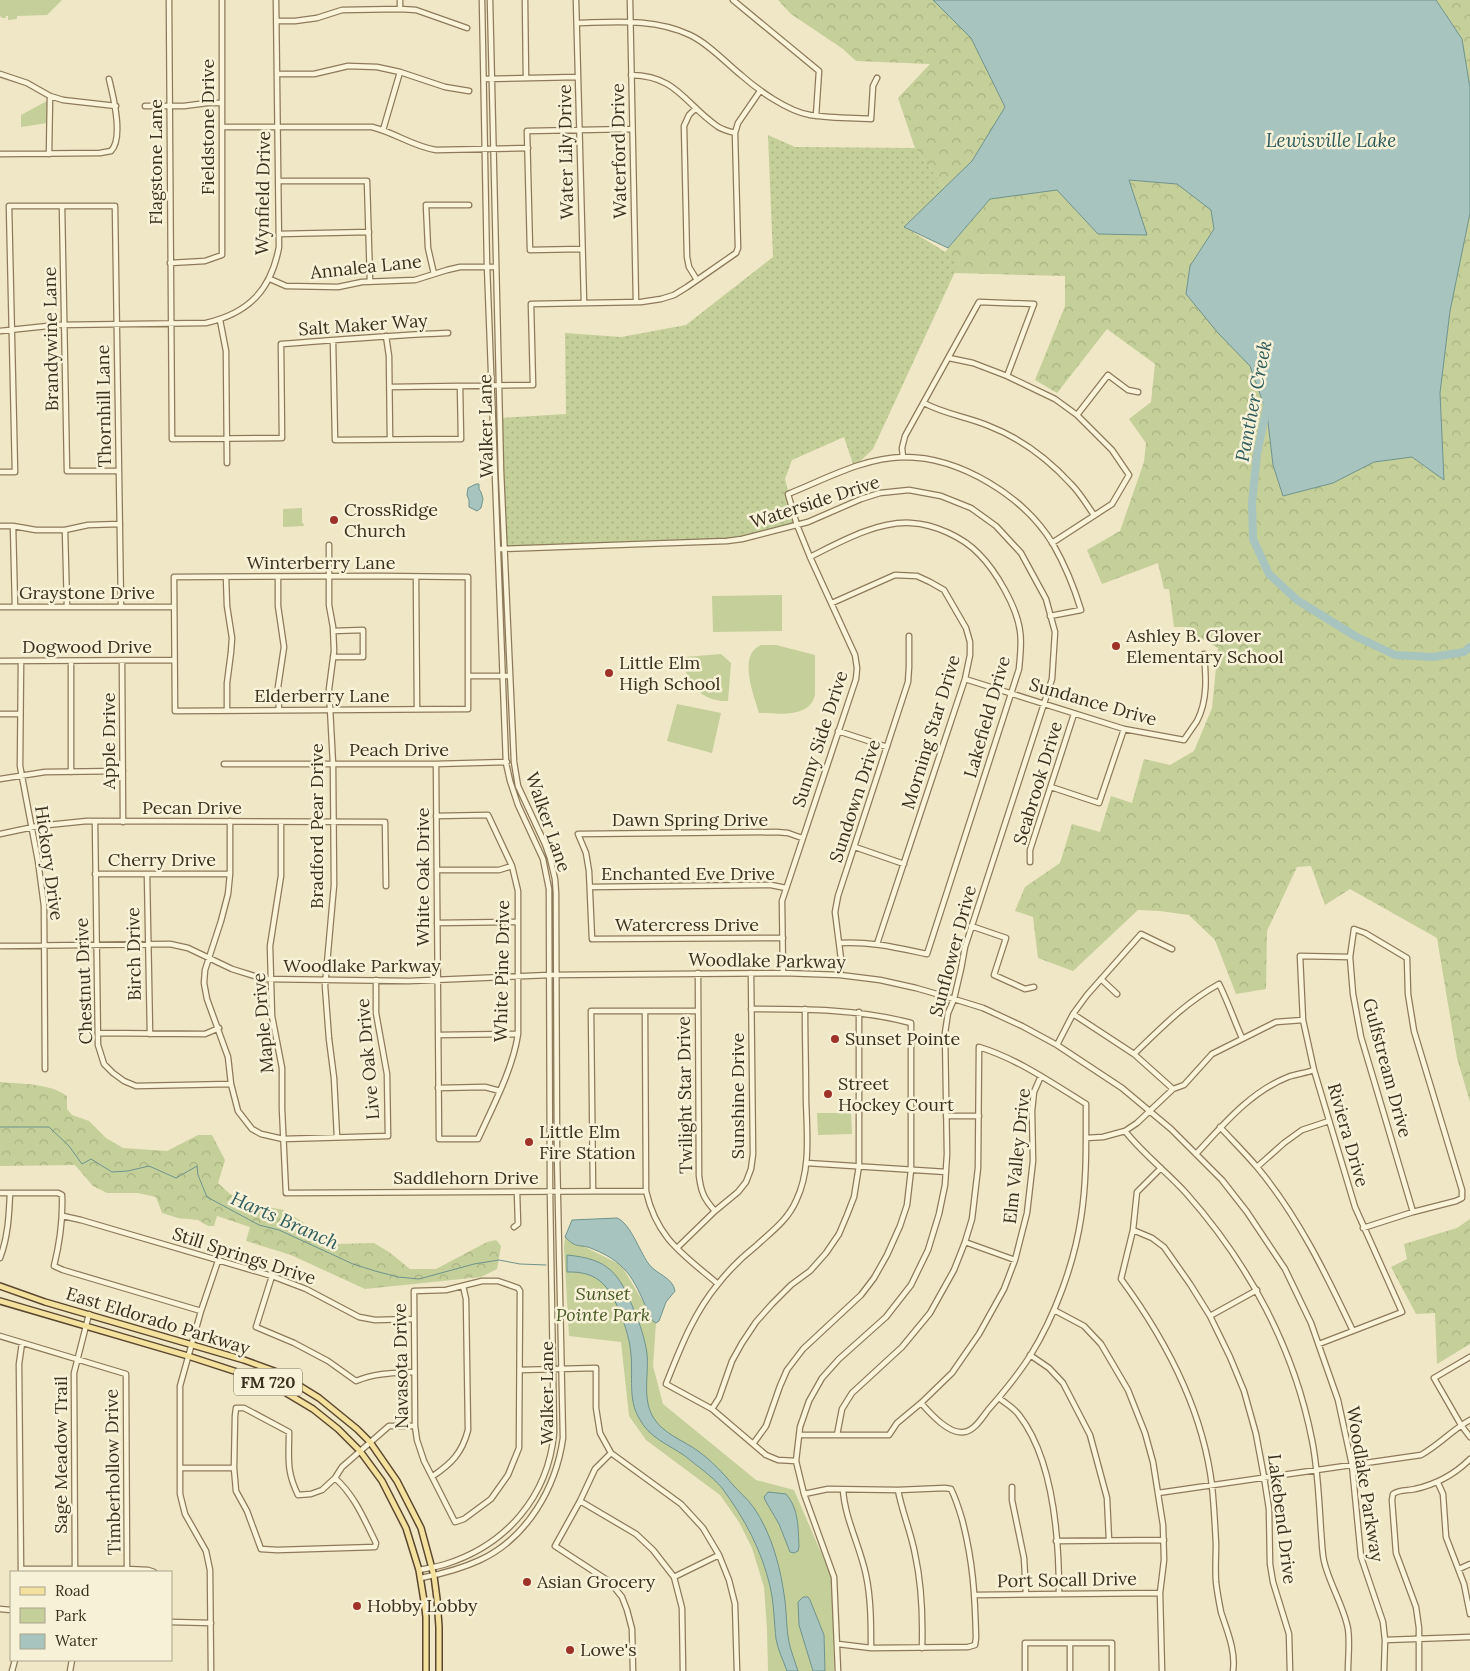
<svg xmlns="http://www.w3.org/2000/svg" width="1470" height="1671" font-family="Lora,serif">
<defs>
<pattern id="grass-dots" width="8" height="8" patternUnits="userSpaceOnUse" patternTransform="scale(1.25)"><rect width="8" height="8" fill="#c4cf99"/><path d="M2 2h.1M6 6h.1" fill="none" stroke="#a9b283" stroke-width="1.8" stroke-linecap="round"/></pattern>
<pattern id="forest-crowns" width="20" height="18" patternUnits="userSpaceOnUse" patternTransform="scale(1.25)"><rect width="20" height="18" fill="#c4cf99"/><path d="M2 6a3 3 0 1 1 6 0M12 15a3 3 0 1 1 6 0" fill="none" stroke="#a9b283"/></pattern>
</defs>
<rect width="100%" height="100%" fill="#f0e7c6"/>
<path fill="url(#grass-dots)" d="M768 135 795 147 915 148 945 188 905 227 960 261 873 449 854 467 844 437 792 460 785 479 797 525 735 540 505 549 500 418 566 414 565 333 621 337 686 325 773 257Z"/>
<path fill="url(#forest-crowns)" d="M778 0H933L971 38 1005 107 972 161 945 188 915 148 898 98 930 64 856 61 843 49 791 14Z
M1436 0H1470V88L1462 39Z
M1129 180 1177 184 1211 210 1214 229 1190 266 1186 294 1218 333 1250 365 1267 414 1273 465 1283 496 1333 483 1374 462 1412 457 1444 480 1440 393 1450 311 1470 213V1102L1457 1058 1437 938 1350 889 1325 905 1311 866 1297 867 1267 931 1266 989 1236 994 1215 940 1189 915 1160 911 1138 910 1073 971 1038 958 1033 917 1015 911 1025 887 1060 863 1072 824 1100 832 1111 796 1132 803 1144 759 1170 765 1194 751 1212 708 1218 648 1190 632 1187 627H1174L1169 589H1164L1158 563 1102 584 1087 550 1120 531 1144 462 1146 443 1129 419 1151 402 1155 364 1107 329 1057 393 1035 380 1065 306V276L954 273 960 261 945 252 990 199 1057 190 1098 234 1146 235Z
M0 1082C21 1084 49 1083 67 1096V1109L72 1115 89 1121 106 1138 123 1148 167 1151 198 1135H212L225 1160 218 1183 230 1194 257 1205 284 1210 336 1244 374 1243 389 1252 410 1269H436L487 1242 496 1240 501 1246 497 1269 481 1277 365 1289 291 1255 246 1241 250 1227 217 1216 214 1226H208L198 1220 178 1218 162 1213 156 1197 138 1193H107L93 1186 75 1165 0 1166Z
M1470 1219V1344L1437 1364 1435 1313 1416 1314 1391 1267 1407 1259 1404 1244 1457 1228Z"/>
<path fill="#c4cf99" d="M0 0H62L47 15 17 16V19L8 20V16H6V18H2L0 16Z
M47 101V123L21 127V115Z
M302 508V523H303L304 526 283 527V509Z
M782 595V631L713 632 712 596Z
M761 645H776L815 655V695C809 719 778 713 759 713 754 695 737 655 761 645Z
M721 654 731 663 728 701C703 702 682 683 685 657Z
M677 704 721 713 712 753 667 741Z
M817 1113H851L852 1134 818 1135Z
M565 1237 621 1265 656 1323 653 1366 663 1404 756 1480 794 1490 832 1578 834 1671H768L767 1629 764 1587 752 1548 739 1522 720 1495 646 1440 629 1416 621 1342 569 1336 564 1247Z"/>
<path fill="#a8c4be" stroke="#6e938d" d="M933 0H1436L1462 39 1470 88V213L1450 311 1440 393 1444 480 1412 457 1374 462 1333 483 1283 496 1273 465 1267 414 1250 366 1218 333 1186 294 1190 266 1214 229 1211 210 1177 184 1129 180 1147 235 1098 234 1057 190 990 199 948 248 904 227 972 161 1005 107 971 38Z
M476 484H479V489L481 492 483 499 481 508 477 511 469 507V500L467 495 468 488Z
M617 1218C630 1223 639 1250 648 1263 655 1274 673 1277 675 1291L666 1302 659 1321 656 1323 653 1321 650 1316C635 1283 630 1264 593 1249 579 1243 578 1250 565 1237L572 1220Z
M567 1255C609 1259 619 1273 634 1310 640 1324 645 1339 647 1354 649 1374 642 1398 653 1417 663 1434 683 1440 698 1451 712 1461 723 1473 733 1485 740 1493 748 1499 754 1508 772 1534 781 1569 785 1601 787 1617 786 1634 791 1650 793 1657 796 1664 798 1671H787C783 1660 778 1650 776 1639 774 1621 774 1603 770 1586 761 1549 745 1519 722 1488 712 1476 697 1466 685 1456 668 1444 649 1438 639 1418 628 1400 633 1376 631 1355 630 1341 626 1328 621 1315 610 1288 600 1271 567 1272Z
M768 1492 786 1494C799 1509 798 1528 799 1547L798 1551 794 1553 790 1552 779 1524 765 1500 764 1497Z
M803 1597H808L810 1600 824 1635 825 1671H813L799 1625 798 1602Z"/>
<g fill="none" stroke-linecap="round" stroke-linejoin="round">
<path stroke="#6e938d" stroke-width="1" d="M0 1127H49L69 1146 82 1164 91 1159 112 1172 128 1171 149 1166 176 1178 197 1166 198 1175 207 1197 259 1225 279 1230 353 1264 375 1271 398 1277 419 1279 474 1264 499 1260 520 1264 546 1265"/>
<path stroke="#a8c4be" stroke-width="8" d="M1268 401 1257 454 1252 503 1253 539 1269 574 1297 600 1355 636 1395 655 1433 657 1464 652 1470 647"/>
<g stroke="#8d7a5b" stroke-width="7">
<path id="minor" d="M169 0 172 439 282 438 281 344C337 340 392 335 448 333
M400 0V9
M525 0 526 78
M576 0 584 303
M630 0 636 302
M733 0 819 71 816 116
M277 21H295L317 18 342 10 400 9 416 10 467 28
M577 23C615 22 654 18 690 35 709 44 725 62 741 75 758 90 787 111 810 115 830 118 851 118 871 119L873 86 877 78
M0 74 27 83 50 96 63 100 116 106
M277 74H314L348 66 377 67 400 72 445 87 469 91
M631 75C677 76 684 103 717 126 722 130 729 131 735 133
M484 79 578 77
M145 106H184L207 103H222
M696 108 689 115 684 126 687 257 689 267 697 280
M222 127H372C396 133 412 146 436 150L528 148
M383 130 400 72
M0 154 100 153 111 151C124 138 113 95 109 79
M49 154 50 96
M278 181H367L370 281
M62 206 67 471H119
M279 234 369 232
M582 249 530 250 527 131 632 129
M170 263 205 261 222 255V0
M434 274 428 248 426 205H469
M270 279 286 286 338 287 362 282 415 280 447 270 460 267H496
M220 320 226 351 227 463
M0 331 57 325 206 323C249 313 271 290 279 247L276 0
M386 336 389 356 390 439
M333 341 335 440 461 439 460 386
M949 358 973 363 1007 376 1055 399 1077 415 1112 450 1129 475 1112 504 1052 543
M390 387 533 385 531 304 641 302 661 299 674 295 687 287 736 253 738 248 735 133 738 123 760 91
M924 403C944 414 968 417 989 426 1020 438 1049 460 1071 484 1080 493 1087 505 1094 515
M1077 415 1108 375 1128 390 1138 392
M903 457 902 448 905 436 979 302 1034 304 1007 376
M0 472H15L9 206H115L121 607
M0 526H13L36 530H65L88 525 120 524
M13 526 15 607
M65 530 67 607
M329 545V605L333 627 334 651 329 689 333 764 334 885 325 986 329 1039 334 1078 337 1137
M498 549 727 541 742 539 808 522 861 499 880 493 909 490 941 496 971 508 996 526 1021 553 1046 599 1055 632 1052 679 965 947 961 969 954 999 948 1013 945 1033 947 1154 945 1185 939 1214 928 1250 911 1285 886 1317 839 1359 822 1378 809 1401 800 1427 796 1461 804 1494 834 1577 838 1671
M810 557C840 542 877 521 911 523 934 524 963 537 979 554 996 571 1017 607 1020 631 1022 643 1020 657 1019 669L927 954C898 948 870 941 840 943
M381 576 468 577V709L175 711 174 577Z
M226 577 227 606 232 638 231 652 227 683V710
M278 577V606L284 647 278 687 279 710
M416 577 417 709
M832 603 895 575 917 576 930 582 944 590 966 628 970 642V655L965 679 877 944
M0 607H174
M333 657H363V630L333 631
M0 661 174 660
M21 661 20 766 38 861 44 906 45 1069
M122 661 123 822
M468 676H510
M965 679 1124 729 1184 740C1188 734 1193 727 1197 721 1208 700 1206 676 1204 654
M0 714H20
M838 731 887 747
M224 764H436L507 762
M436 764 439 1139H478C492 1108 513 1069 518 1034V891L512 866 488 815 436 816
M71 772V661
M0 779 45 772 123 771
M1051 787 1099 803 1124 729
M230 821V874L228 894 221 921 205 970 204 983 207 999 228 1057 231 1084 238 1111 252 1129 261 1134 283 1139 388 1136 387 1074 376 1013V980
M95 822 98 1045 104 1064 113 1073 124 1081 136 1086 231 1084
M281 822V876L270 946 272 1016 282 1068V1109L286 1193 646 1191
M0 834 38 826 87 821 385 822 386 886
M855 847 904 864
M1030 862V850L1074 714
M437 870H499L512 866
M95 874H230
M147 874 150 1034
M590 887 771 885 786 888
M437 923 518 922
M971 926 1006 938 994 975 1025 989 1034 987
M783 938 592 939 589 871 586 853 578 834 776 832 788 833 802 838
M0 946 170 944 188 948 232 969 264 979 409 981 549 975 783 973 840 975 880 980 916 988 954 999 983 1008 1022 1026 1057 1045 1122 1088 1171 1129 1222 1180 1247 1212 1285 1269 1311 1323 1338 1400 1352 1465 1361 1557 1383 1622 1385 1640 1384 1671
M698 973 699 1176C701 1192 704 1199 715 1211
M783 973 782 901 856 679 857 668 855 655 810 557 797 525 788 494C826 479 862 458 904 457 960 457 1024 496 1053 544 1065 565 1074 587 1081 610L1050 616
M840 975 841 959 835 912 838 896 908 682 909 667V636
M1101 979 1117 994
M751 1009C805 1009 859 1009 911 1023V1170L907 1205 900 1226 887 1255 874 1278 861 1295 803 1349 787 1370 780 1386 766 1426 753 1444
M645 1011 646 1191C657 1239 683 1254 718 1284
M1073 1014 1134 1054 1173 1089
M98 1033 205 1034 219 1028
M438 1035 518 1034
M1057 1045 1073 1014 1087 995 1141 934 1172 949
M1134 1054C1161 1028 1186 1002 1219 984 1228 1002 1234 1020 1242 1038
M438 1088 485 1087 500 1091
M946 1116H979
M1220 1127C1232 1140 1245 1153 1257 1167 1298 1216 1326 1274 1353 1331
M1125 1131C1143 1154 1167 1172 1186 1193 1249 1264 1294 1348 1312 1440 1318 1470 1319 1501 1321 1531 1322 1541 1322 1552 1324 1561 1329 1583 1344 1607 1348 1629 1350 1642 1348 1658 1348 1671
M1086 1138 1103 1137 1125 1131 1137 1123 1173 1089 1184 1085 1212 1054 1276 1022 1303 1020
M1196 1154C1223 1125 1250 1092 1288 1077 1296 1074 1306 1073 1314 1070
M807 1163 946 1172
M1257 1167 1284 1143 1302 1130 1329 1121
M1161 1168 1137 1192 1133 1230 1121 1279C1166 1340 1203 1410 1212 1486 1214 1505 1215 1525 1216 1544 1216 1556 1215 1569 1216 1582 1217 1591 1219 1602 1221 1612 1227 1631 1236 1651 1233 1671
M593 1191 591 1011H698
M0 1193H58L62 1195C63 1220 60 1242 54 1266L63 1270 201 1311
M63 1216 81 1220 272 1276 306 1289 359 1317 375 1320 414 1319
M514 1227 518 1224 517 1192
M1363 1228 1413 1212 1456 1201 1462 1198V1190L1414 1031 1408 994 1407 958 1365 933 1354 929 1350 957 1353 994 1361 1037 1413 1212
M1133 1230 1152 1238 1164 1247 1190 1284 1210 1316 1230 1357 1244 1391 1256 1434 1264 1477 1269 1509 1270 1564 1273 1582 1289 1634 1290 1671
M965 1242 1015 1260
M677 1248 715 1211 738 1192 746 1182 751 1169 753 1154 751 973
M0 1258C8 1237 9 1216 10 1193
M272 1276 256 1327 294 1343 328 1361 356 1381C375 1373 393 1373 414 1372
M482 1281H498L518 1288 520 1291 519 1448 508 1475 491 1499 464 1519 455 1522 424 1461 417 1440 415 1426 414 1291 446 1290Z
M1054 1310 1084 1326 1101 1344 1128 1390 1145 1433 1153 1462 1163 1525 1164 1560 1160 1593 1162 1671
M1210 1316 1257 1290
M0 1336 126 1374 127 1569
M1319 1344 1402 1312 1355 1207 1314 1070 1303 1020 1300 956 1350 957
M1030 1355 1049 1368 1063 1383 1090 1435 1107 1498 1109 1540
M1470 1357 1434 1378 1461 1425 1470 1437
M520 1370 596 1368V1408L600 1433 611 1453 681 1504 703 1528 719 1555 729 1580 735 1604 737 1671
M999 1398C1005 1403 1014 1408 1019 1415 1054 1460 1059 1538 1059 1593
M712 1409 719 1398 732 1361 742 1343 756 1322 772 1304 791 1285 810 1271 826 1253 839 1234 847 1215 854 1197 859 1166V1012
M799 1435H889L897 1423 921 1403 952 1373 979 1334 1004 1289 1015 1260 1027 1213 1033 1161 1032 1111 1034 1092 1041 1076
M837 1435 842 1409 852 1393 902 1347 930 1313 954 1270 965 1242 972 1219 978 1168 979 1047C1018 1059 1052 1083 1086 1104 1086 1142 1087 1180 1081 1218 1074 1264 1055 1316 1030 1356 1018 1375 1003 1393 988 1410 982 1418 974 1431 964 1432 949 1435 930 1413 921 1403
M611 1453 595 1469 580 1501 555 1546 610 1582 622 1597 627 1610 632 1629 633 1671
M796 1461 778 1460 766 1455 712 1409 666 1384C680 1349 693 1314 718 1284 729 1270 742 1257 756 1246 771 1232 787 1221 796 1201 811 1170 807 1134 806 1100 806 1070 805 1039 805 1009
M180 1468H234
M433 1476C452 1463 462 1453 468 1430L466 1299 463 1286
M335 1478C355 1496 364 1519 376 1543L375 1547 277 1550 261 1549 247 1511 236 1491 234 1468 235 1416 236 1408H244L289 1432C289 1459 286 1470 298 1495L311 1494 322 1490 335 1478 342 1467 389 1426H415
M1438 1483 1443 1494 1446 1537 1464 1584 1470 1614
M1012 1487V1500L1024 1558 1026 1594
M843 1490C845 1519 860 1546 866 1575 871 1598 871 1625 871 1648
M898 1490C902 1512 911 1532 915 1554 922 1586 923 1616 922 1648
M1158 1493 1421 1455C1439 1445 1452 1430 1470 1420
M804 1494 828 1489 898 1490 945 1488 951 1489C956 1499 959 1509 962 1519 973 1561 975 1595 976 1638L975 1645 968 1647 871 1648 838 1644
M580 1501 636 1534 653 1550 674 1577 682 1608 683 1671
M1056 1541 1164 1540
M21 1569H127L148 1570 154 1572
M75 1569 74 1373 89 1314
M1459 1569 1470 1564
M419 1570C428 1568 437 1567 446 1564 506 1545 548 1497 554 1433L550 1192 549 889 543 859 518 805 510 781 506 763 487 266 482 0
M21 1572 19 1364 22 1343
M674 1577 719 1555
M421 1578C441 1574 461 1569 480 1560 527 1538 556 1488 563 1438L557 1154 556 893 555 879 550 858 545 844 518 786 514 762 501 471 490 0
M975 1595 1160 1593
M0 1609 11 1610
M171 1622 211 1623
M1385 1640 1470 1637
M1070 1643V1671
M12 1671 15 1660
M70 1671 72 1660
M211 1671 210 1570 206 1551 185 1514 180 1494V1386L201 1311 218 1261
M1025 1671V1643H1112V1671
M1419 1671V1628L1416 1607 1396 1553 1392 1500 1393 1494C1400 1489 1408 1491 1415 1489 1437 1484 1454 1475 1470 1459"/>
</g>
<g stroke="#5b472f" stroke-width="8">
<path id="major" d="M0 1286 45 1302 244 1360 277 1372 319 1398 357 1429 370 1442 397 1481 421 1528 434 1576 437 1599 439 1627V1671
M0 1301 188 1356 268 1382 313 1409 338 1429 360 1451 382 1481 406 1528 419 1570 424 1601 426 1617V1671"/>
</g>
<use href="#minor" stroke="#faf4da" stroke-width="4.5"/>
<use href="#major" stroke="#f4e19e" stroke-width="5"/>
</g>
<g fill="#9e3228" stroke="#f7f1d7" stroke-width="2">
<circle cx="334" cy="520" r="5"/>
<circle cx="1116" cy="646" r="5"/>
<circle cx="609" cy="673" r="5"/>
<circle cx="835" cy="1039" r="5"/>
<circle cx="828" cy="1094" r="5"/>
<circle cx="529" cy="1142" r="5"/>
<circle cx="527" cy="1582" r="5"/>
<circle cx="357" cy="1606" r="5"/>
<circle cx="570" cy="1650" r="5"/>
</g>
<g text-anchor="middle" stroke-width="5" stroke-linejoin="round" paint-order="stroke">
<rect fill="#f7f1d7" stroke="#746a56" stroke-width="1" x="234" y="1368.5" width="68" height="27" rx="4"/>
<g font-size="16" font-weight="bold" fill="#3c301f">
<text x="268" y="1388">FM 720</text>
</g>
<g font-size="18" fill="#3c301f" stroke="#f7f1d7">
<text transform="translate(208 127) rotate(-90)" y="6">Fieldstone Drive</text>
<text transform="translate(619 151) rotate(-91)" y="6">Waterford Drive</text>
<text transform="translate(566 152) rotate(-91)" y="6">Water Lily Drive</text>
<text transform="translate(156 162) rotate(-90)" y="6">Flagstone Lane</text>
<text transform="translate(263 193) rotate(-89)" y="6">Wynfield Drive</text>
<text transform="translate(366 267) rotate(-6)" y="6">Annalea Lane</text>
<text transform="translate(363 325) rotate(-4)" y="6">Salt Maker Way</text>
<text transform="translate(51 339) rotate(-91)" y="6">Brandywine Lane</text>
<text transform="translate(104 406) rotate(-91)" y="6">Thornhill Lane</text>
<text transform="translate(486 426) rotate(-91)" y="6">Walker Lane</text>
<text transform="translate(815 502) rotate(-18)" y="6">Waterside Drive</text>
<text x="321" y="569">Winterberry Lane</text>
<text x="87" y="599">Graystone Drive</text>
<text x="87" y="653">Dogwood Drive</text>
<text x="322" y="702">Elderberry Lane</text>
<text transform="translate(1093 702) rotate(16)" y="6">Sundance Drive</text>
<text transform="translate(987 717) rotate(-74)" y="6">Lakefield Drive</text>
<text transform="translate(931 732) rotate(-73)" y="6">Morning Star Drive</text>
<text transform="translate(820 739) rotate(-72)" y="6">Sunny Side Drive</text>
<text transform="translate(109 741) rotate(-90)" y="6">Apple Drive</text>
<text x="399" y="756">Peach Drive</text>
<text transform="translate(1038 783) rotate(-73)" y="6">Seabrook Drive</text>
<text transform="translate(855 801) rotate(-72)" y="6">Sundown Drive</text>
<text x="192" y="814">Pecan Drive</text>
<text x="690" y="826">Dawn Spring Drive</text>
<text transform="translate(548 822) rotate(71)" y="6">Walker Lane</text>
<text transform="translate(317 826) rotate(-90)" y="6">Bradford Pear Drive</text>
<text x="162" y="866">Cherry Drive</text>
<text transform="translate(49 863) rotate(82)" y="6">Hickory Drive</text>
<text x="688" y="880">Enchanted Eve Drive</text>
<text transform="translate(423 877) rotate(-90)" y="6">White Oak Drive</text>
<text x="687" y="931">Watercress Drive</text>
<text transform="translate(953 951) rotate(-75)" y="6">Sunflower Drive</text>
<text transform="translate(134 954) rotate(-91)" y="6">Birch Drive</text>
<text transform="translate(767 961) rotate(1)" y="6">Woodlake Parkway</text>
<text x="362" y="972">Woodlake Parkway</text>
<text transform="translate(502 971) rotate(-89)" y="6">White Pine Drive</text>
<text transform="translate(84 981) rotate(-92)" y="6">Chestnut Drive</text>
<text transform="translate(263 1023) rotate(-95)" y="6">Maple Drive</text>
<text transform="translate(368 1059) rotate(-95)" y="6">Live Oak Drive</text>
<text transform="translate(1387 1068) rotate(75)" y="6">Gulfstream Drive</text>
<text transform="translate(685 1095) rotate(-91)" y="6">Twilight Star Drive</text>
<text transform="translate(738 1096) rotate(-90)" y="6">Sunshine Drive</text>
<text transform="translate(1348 1135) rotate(74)" y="6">Riviera Drive</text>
<text transform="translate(1017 1156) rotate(-84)" y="6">Elm Valley Drive</text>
<text x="466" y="1184">Saddlehorn Drive</text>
<text transform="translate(244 1256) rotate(18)" y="6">Still Springs Drive</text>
<text transform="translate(158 1321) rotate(17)" y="6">East Eldorado Parkway</text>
<text transform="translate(401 1366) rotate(-91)" y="6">Navasota Drive</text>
<text transform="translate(547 1393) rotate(-90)" y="6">Walker Lane</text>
<text transform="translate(61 1455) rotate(-90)" y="6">Sage Meadow Trail</text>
<text transform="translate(113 1472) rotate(-91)" y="6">Timberhollow Drive</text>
<text transform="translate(1365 1484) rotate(81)" y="6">Woodlake Parkway</text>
<text transform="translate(1282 1519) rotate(83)" y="6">Lakebend Drive</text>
<text transform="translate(1067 1580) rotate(-1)" y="6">Port Socall Drive</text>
</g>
<g font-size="18" fill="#3c301f" stroke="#f7f1d7" text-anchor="start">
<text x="344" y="516">CrossRidge<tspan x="344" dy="21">Church</tspan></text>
<text x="1126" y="642">Ashley B. Glover<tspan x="1126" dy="21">Elementary School</tspan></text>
<text x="619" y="669">Little Elm<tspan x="619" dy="21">High School</tspan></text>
<text x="845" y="1045">Sunset Pointe</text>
<text x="838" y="1090">Street<tspan x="838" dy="21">Hockey Court</tspan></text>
<text x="539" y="1138">Little Elm<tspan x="539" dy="21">Fire Station</tspan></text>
<text x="537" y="1588">Asian Grocery</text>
<text x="367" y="1612">Hobby Lobby</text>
<text x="580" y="1656">Lowe's</text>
</g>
<g font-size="18" font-style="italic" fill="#485a25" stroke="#f7f1d7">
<text x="603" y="1300">Sunset<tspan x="603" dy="21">Pointe Park</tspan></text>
</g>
<g font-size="19" font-style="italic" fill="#2e5c5d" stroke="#f7f1d7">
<text x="1331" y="147">Lewisville Lake</text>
<text transform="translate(1253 401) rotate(-79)" y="7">Panther Creek</text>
<text transform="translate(285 1220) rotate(24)" y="7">Harts Branch</text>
</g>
</g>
<rect x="10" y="1571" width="162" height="90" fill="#f7f1d7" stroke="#aca48d"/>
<rect x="20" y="1587" width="25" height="8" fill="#f4e19e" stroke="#aca48d"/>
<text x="55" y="1596" font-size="15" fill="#3c301f">Road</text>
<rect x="20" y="1608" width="25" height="15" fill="#c4cf99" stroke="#aca48d"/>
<text x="55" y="1621" font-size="15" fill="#3c301f">Park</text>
<rect x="20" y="1634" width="25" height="15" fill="#a8c4be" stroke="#aca48d"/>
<text x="55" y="1646" font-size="15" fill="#3c301f">Water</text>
</svg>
